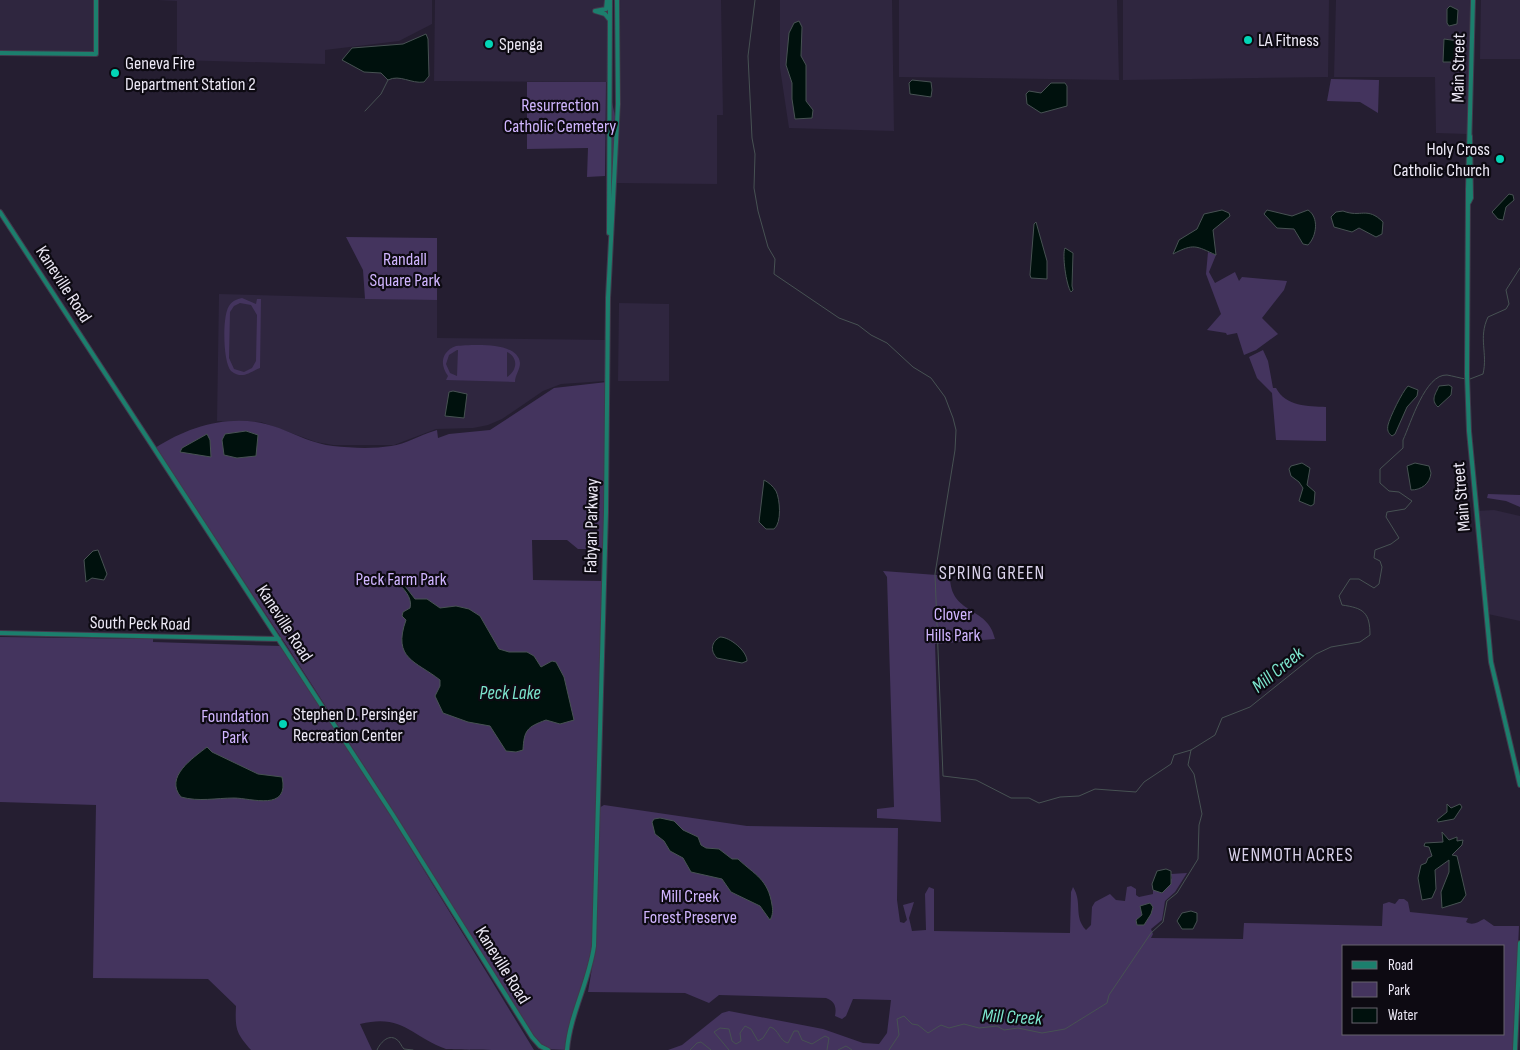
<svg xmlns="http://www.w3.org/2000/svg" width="1520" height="1050" font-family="'Sofia Sans Condensed',sans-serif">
<rect width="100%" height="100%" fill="#251e31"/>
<path fill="#2f263f" d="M0 0H95V53L0 52Z
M158 0H432V24L399 41 325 50V64L177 60V1Z
M435 0H607L608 82 434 81Z
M620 0H721L723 115H717V184L616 183 621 108Z
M780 0H892L894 131 789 128 780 68Z
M899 0H1117L1119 80 899 77Z
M1123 0H1329L1328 77 1123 80Z
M1336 0H1470L1468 134 1436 133 1435 77H1334Z
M1481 0H1520V59H1480Z
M219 294 437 300V338L606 340 605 381 561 384 543 391 502 419 488 425 473 428 436 429 394 445H333L316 442 261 422 217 421Z
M619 303 669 304V381H618Z
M1494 510 1520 516V621L1488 614 1477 511Z"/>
<path fill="#44345e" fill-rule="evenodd" d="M1331 79 1379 80 1378 113 1360 102 1327 101Z
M527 82H606L605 176 587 177 588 148 527 149Z
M612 102 617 126 610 223Z
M346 237 437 238V300L365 299 363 270Z
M1208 252 1216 255 1209 272 1215 283 1235 272 1239 281 1242 277 1287 281 1284 290 1262 318 1278 334 1256 350 1244 355 1237 333 1227 335 1226 333 1207 330 1221 314 1206 274Z
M242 298 256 304 257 299H261L260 368C249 372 243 380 231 371 223 363 222 316 229 306 232 301 237 299 242 298ZM240 303 251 305 257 315 256 361 252 368 244 372 234 369 229 358 230 312 234 306Z
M456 346C472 345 518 341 520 363 520 370 515 375 515 382L446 380 448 376C439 364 442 351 456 346ZM457 350H458L457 376 450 373 446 364 449 355ZM507 352C518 357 518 370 507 377Z
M1263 350 1268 361 1273 388H1276C1286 407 1308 406 1326 407V441L1276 440 1272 393 1257 378 1249 357Z
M607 382 604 549H578L567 540H532L533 580 603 581 594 946 567 1050 545 1049 532 1037 395 814 287 646 155 448C192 424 237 412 279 428 297 435 314 444 333 446 351 448 373 449 391 446 406 444 420 435 434 431L437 430 438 438 449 434 490 430 554 388Z
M1488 494 1520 495V507L1506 501 1487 498Z
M883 571 950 576C950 616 988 605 995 639L935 644 941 822 877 818V809L894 807 887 577Z
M0 637 153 639V642L281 646 389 813 534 1050C515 1050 461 1050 446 1049 412 1037 403 1013 360 1024L372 1050H251C236 1033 235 1029 236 1006L208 979 93 978 96 805 0 802Z
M604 805 747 826 898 828 897 900 900 922 904 923 907 920 903 905 914 902 909 918 912 931 926 930 925 894 929 887 934 889V931L1070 933 1071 892 1073 887C1083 903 1073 916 1086 930L1091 925 1092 907 1095 902 1110 894 1116 900 1125 901 1127 887 1131 886 1136 889V895L1139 897 1153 894V890L1162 892 1172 878 1171 874 1187 873 1175 892 1165 901 1162 920 1151 929 1153 934 1151 938 1243 939 1244 923 1382 926 1383 904 1389 902 1395 904 1399 899H1404L1408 902 1410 912 1468 918 1466 922C1473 926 1478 922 1484 919L1494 926H1519L1513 1050H668L682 1045 722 1013 729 1011 823 1029 863 1043 879 1044 887 1033 891 1000 853 999 846 1016 842 1019 835 1016C837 1006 834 1001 826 998L719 995 709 1003 685 993 588 992 596 944 599 808ZM1344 946H1504V1034H1344Z"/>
<path fill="#00110d" stroke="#475253" d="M1450 6 1458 10 1457 24 1449 26 1447 23V9Z
M799 21 802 27 801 56 806 65V101L813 110 812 118 795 119 792 99V83L786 65 789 33 794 23Z
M426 34 428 39 429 76 424 82C411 84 400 74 388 80L381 73 364 72 342 60 352 48 403 44Z
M1444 39 1458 41 1459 61 1457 62H1443Z
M912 80 931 82 932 90 931 97 910 94 909 83Z
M1051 83H1065L1067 86V106L1041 113 1027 104 1026 94 1029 91 1041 93Z
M1509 194 1513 195 1514 200 1506 207 1503 220 1498 219 1492 212Z
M1222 210 1229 213 1230 216 1213 230 1216 255C1196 246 1194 243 1173 254L1179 240 1197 229 1204 214Z
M1267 210 1292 216 1308 210C1319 217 1317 236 1308 245L1303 244 1294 229 1277 228 1264 214Z
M1343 211C1361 218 1367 206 1383 222L1382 234 1376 237 1359 228 1352 232 1334 227 1331 217 1336 212Z
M1036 222 1047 261V279L1031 278 1030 275 1034 224Z
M1065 248 1073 253 1072 286 1073 290 1071 292C1066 285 1062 254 1065 248Z
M1449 385 1452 387 1451 395 1438 407C1430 400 1436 393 1439 386Z
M1408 386 1418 390 1417 396 1407 407 1395 434 1392 436C1388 433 1387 430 1388 425 1390 417 1402 392 1408 386Z
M453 391 467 394 464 418 445 416 449 392Z
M246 431 258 435 256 456 237 458 224 455 222 440 225 434Z
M207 434 210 440 211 457 180 452 182 448Z
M1302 463 1310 468 1307 485 1315 492 1314 504 1311 506 1299 501 1303 488 1299 482 1291 476 1289 469 1291 466Z
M1415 463 1429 466 1431 473C1430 484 1421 490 1411 490L1407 466Z
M764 480C768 482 773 486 776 491 780 499 782 523 774 529H766L759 522Z
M98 550 107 574 104 580 92 578 86 582 84 560 93 551Z
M398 577 403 578 405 586 415 599H427L440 608 456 606 469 609 480 616 499 649 509 652H527L534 656 541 667 552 661 556 662 564 677 574 720 560 724 546 720C527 727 524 730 523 750L516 752 506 751 490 726 468 722 443 713 435 696 440 686V680C416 661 392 659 406 620L402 616 403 612 410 608C413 598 403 587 396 582Z
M720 637C730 637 747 651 747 661L742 663 717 658C710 651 711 642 720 637Z
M207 747 212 752 258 774 282 777C290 812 251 798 234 798 216 798 199 802 181 797 164 777 193 758 207 747Z
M1447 804 1451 808 1460 804 1462 807 1454 819 1438 822 1437 820 1447 812Z
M660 818 674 821 683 830 698 837 701 845 706 848 719 849 732 859H738C755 875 768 879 772 905 773 910 773 915 770 920L760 906 731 892 722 879 691 872 683 858 670 851 664 841 655 834 652 822 654 819Z
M1442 832 1449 840 1457 837V841L1463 840 1462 845 1452 855 1457 856 1466 895 1461 902 1442 908 1441 892 1449 872V860L1435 870 1436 889 1432 898 1422 900 1418 878 1421 865 1426 863 1428 858 1432 856 1429 847 1424 846 1425 843 1443 842Z
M1166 869 1171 871V884L1162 893 1153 890 1152 884 1157 871Z
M1150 903 1153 907 1151 914 1144 925H1137L1136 920 1142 915 1140 906Z
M1191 911 1197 913V921L1193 929H1182L1177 921 1182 913Z"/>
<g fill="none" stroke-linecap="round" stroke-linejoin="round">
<path stroke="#475253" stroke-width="1" d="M755 0 748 56 752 138 755 154 754 188 758 211 768 247 775 259 774 274 839 318 858 325 871 335 887 343 913 367 931 378 945 397 953 418 956 430 955 450 935 574 943 776 976 780 1011 798H1029L1039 803 1060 797 1079 796 1095 789 1136 792 1144 782 1171 764 1174 755 1191 750
M365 111 381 94 388 80
M1470 379 1483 374C1488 353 1478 338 1488 317L1506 309 1509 304 1506 290 1520 268
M377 1050C380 1043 388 1034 396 1039 400 1041 401 1046 404 1049L413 1050
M690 1050 697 1043 701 1042 711 1050
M729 1050 714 1032 720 1028 729 1029 732 1041 736 1044 741 1041 740 1033 745 1026 751 1029 758 1041 763 1038 770 1027C779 1029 779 1041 788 1043L794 1031H798L802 1040 812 1044 825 1036 829 1038 827 1050
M838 1050 846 1046 852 1050
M889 1050 899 1035 897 1019 904 1016 912 1024 918 1025 928 1033 941 1025 949 1028 964 1024 979 1028 997 1026 1004 1030 1018 1028 1042 1033 1065 1029 1107 1003 1109 995 1151 933 1163 922 1167 901 1177 893 1198 859 1199 825 1202 814 1194 774 1188 765 1191 750 1215 735 1222 718 1250 707 1316 654 1331 647 1360 642 1370 635C1370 612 1363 608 1342 605L1339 596 1350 579H1359L1374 588 1379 584 1382 567 1380 561 1374 558 1375 550 1391 544 1399 538 1386 517 1387 512 1405 509 1412 501 1399 492 1389 491 1380 483V469L1403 448V440C1411 423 1425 374 1447 375 1453 376 1459 378 1466 379"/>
<g stroke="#413a4c" stroke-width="6">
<path id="secondary" d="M1473 0 1468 189 1467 375 1469 431 1491 662 1520 785
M595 11 606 9 607 0
M595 11 605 14 609 19
M0 53 96 54V0
M1469 202 1471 198 1470 136
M0 212 393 815 532 1037 540 1046 548 1050
M609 233 610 0
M0 633 279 639
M567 1050C570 1014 589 982 594 946L606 512 608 298 618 104 617 0
M1515 1050 1520 943"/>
</g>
<use href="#secondary" stroke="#1c7f6d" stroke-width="4"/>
</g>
<g fill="#03d5b6" stroke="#0d0a12" stroke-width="2">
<circle cx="1248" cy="40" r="5"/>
<circle cx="489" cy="44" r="5"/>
<circle cx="115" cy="73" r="5"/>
<circle cx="1500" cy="159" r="5"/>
<circle cx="283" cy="724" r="5"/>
</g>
<g text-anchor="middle" stroke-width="4.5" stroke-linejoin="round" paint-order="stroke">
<g font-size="18" fill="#ece8f5" stroke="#0d0a12" text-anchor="start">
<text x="1258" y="46">LA Fitness</text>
<text x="499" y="50">Spenga</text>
<text x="125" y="69">Geneva Fire<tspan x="125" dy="21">Department Station 2</tspan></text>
<text x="1490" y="155" text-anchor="end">Holy Cross<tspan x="1490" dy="21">Catholic Church</tspan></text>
<text x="293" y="720">Stephen D. Persinger<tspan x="293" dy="21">Recreation Center</tspan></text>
</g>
<g font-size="18" fill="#ece8f5" stroke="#0d0a12">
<text transform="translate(1458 68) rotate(-89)" y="6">Main Street</text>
<text transform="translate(64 284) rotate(57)" y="6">Kaneville Road</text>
<text transform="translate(1461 497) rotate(-95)" y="6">Main Street</text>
<text transform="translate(591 526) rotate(-89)" y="6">Fabyan Parkway</text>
<text transform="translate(140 623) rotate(1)" y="6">South Peck Road</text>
<text transform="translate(285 623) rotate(57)" y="6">Kaneville Road</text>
<text transform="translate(503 965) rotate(58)" y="6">Kaneville Road</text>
</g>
<g font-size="18" fill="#d0b5ff" stroke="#0d0a12">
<text x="560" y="111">Resurrection<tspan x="560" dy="21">Catholic Cemetery</tspan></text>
<text x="405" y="265">Randall<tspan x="405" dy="21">Square Park</tspan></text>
<text x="401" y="585">Peck Farm Park</text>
<text x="953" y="620">Clover<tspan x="953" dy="21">Hills Park</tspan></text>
<text x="235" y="722">Foundation<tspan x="235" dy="21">Park</tspan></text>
<text x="690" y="902">Mill Creek<tspan x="690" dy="21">Forest Preserve</tspan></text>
</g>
<g font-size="19" letter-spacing="1" fill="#d9d1ea" stroke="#0d0a12">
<text x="992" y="579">SPRING GREEN</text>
<text x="1291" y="861">WENMOTH ACRES</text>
</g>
<g font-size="19" font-style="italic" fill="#7ce5cd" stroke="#0d0a12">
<text transform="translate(1277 669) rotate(-39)" y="7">Mill Creek</text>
<text x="510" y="699">Peck Lake</text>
<text transform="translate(1012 1016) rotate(3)" y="7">Mill Creek</text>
</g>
</g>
<rect x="1342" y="945" width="162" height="90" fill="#0d0a12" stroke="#66636d"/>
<rect x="1352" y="961" width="25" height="8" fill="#1c7f6d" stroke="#66636d"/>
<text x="1388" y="970" font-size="15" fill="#ece8f5">Road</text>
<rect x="1352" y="982" width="25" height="15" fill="#44345e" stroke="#66636d"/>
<text x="1388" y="995" font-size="15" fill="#ece8f5">Park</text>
<rect x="1352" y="1008" width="25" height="15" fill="#00110d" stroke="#66636d"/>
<text x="1388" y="1020" font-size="15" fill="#ece8f5">Water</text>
</svg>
